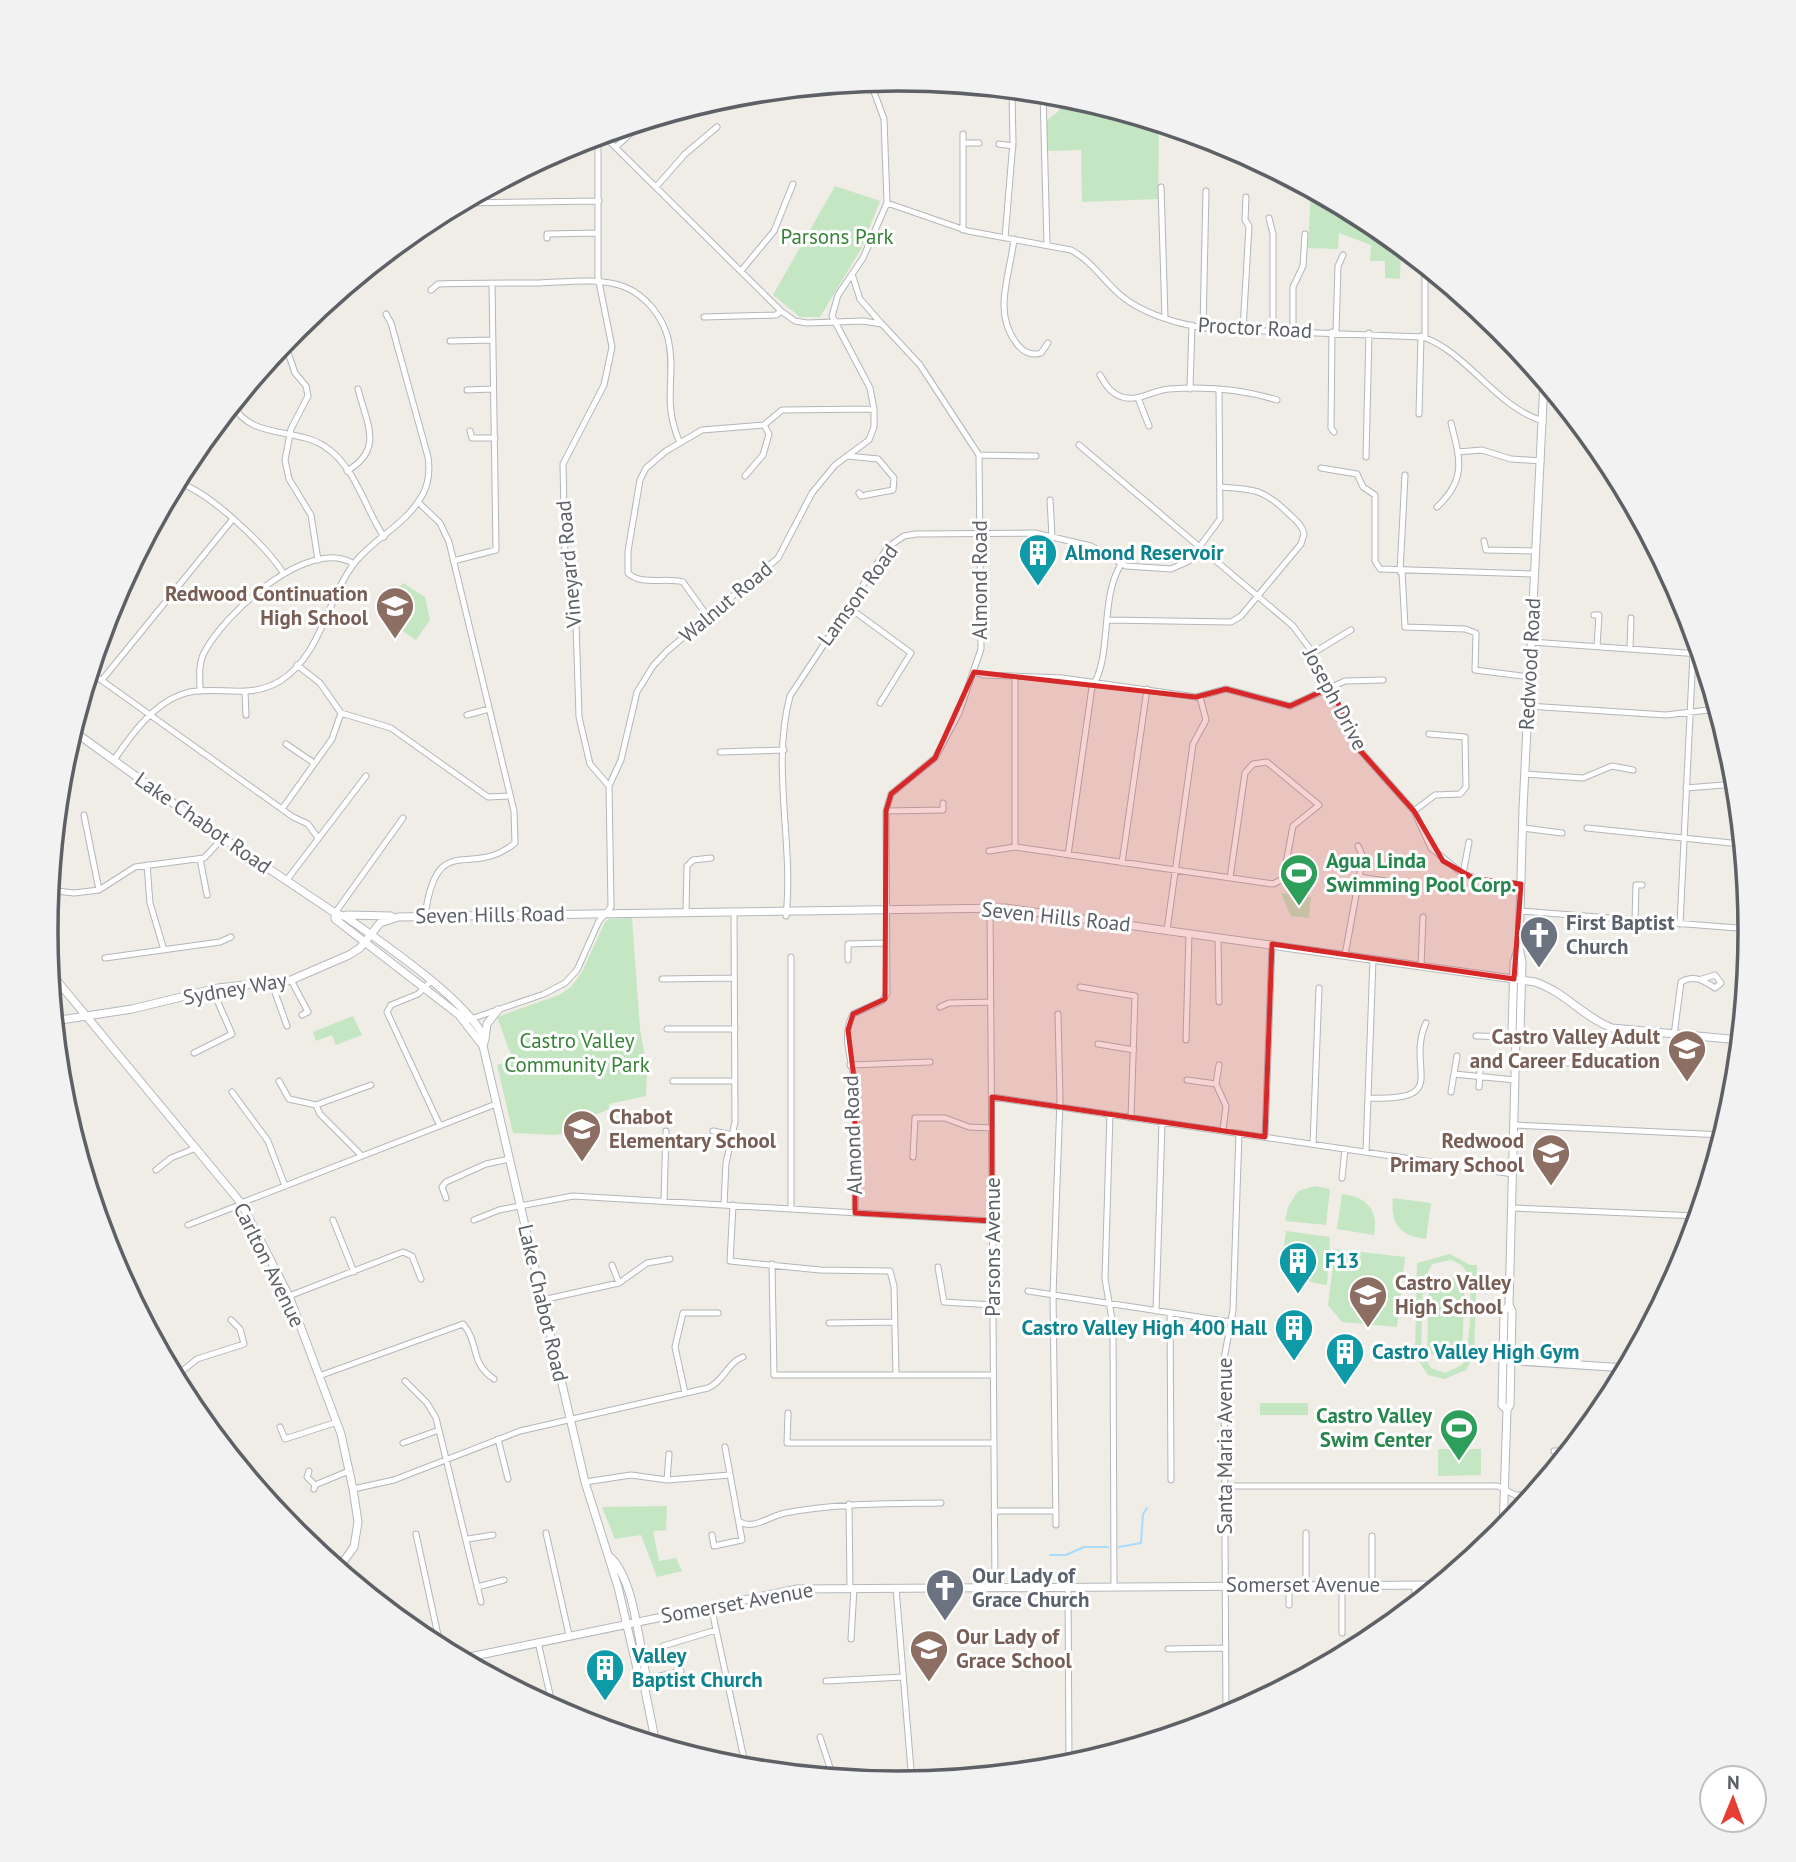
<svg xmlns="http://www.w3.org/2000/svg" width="1796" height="1862" font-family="'PT Sans',sans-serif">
<rect width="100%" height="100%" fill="#efede6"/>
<path fill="#c4e6c3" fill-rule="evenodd" d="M1062 95 1225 144 1299 184 1159 128 1158 199 1082 202 1081 150 1046 151V121L1059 111Z
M835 186 880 201 861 249 820 317H800L773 295Z
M1311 190 1372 222 1401 246 1400 279 1385 278V261H1370L1371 245 1339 233 1338 249 1308 248Z
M403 583 425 597 430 620 416 640 380 616Z
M1281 893 1311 897 1309 918 1291 916Z
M632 918 640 1029 647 1068 646 1096 609 1104V1109L593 1116 596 1125 581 1126 582 1129 556 1135 513 1133 497 1065 513 1060 497 1017 559 995 571 987 582 972 605 922 609 919Z
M353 1016 362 1035 336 1045 332 1035 316 1041 313 1032Z
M1315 1186 1330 1189 1326 1225 1285 1221 1288 1207 1298 1191Z
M1342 1194C1367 1197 1379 1210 1374 1235L1337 1229Z
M1393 1198 1431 1203 1426 1239C1400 1236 1390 1224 1393 1198Z
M1286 1231 1330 1237 1327 1285C1289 1279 1279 1271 1286 1231Z
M1335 1249 1405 1257 1397 1327 1342 1322 1328 1305Z
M1450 1254 1470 1265H1477L1474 1355 1466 1370 1444 1379 1428 1375 1415 1355 1417 1263ZM1450 1260C1458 1262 1464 1266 1467 1273 1474 1286 1470 1353 1462 1365L1445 1373 1431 1368 1421 1352 1423 1282 1432 1264Z
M1429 1277 1465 1278 1462 1356 1427 1355Z
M1260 1403H1308V1415H1260Z
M1438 1449H1481V1475L1438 1476Z
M667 1506 666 1530 653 1531 659 1561 676 1558 682 1571 657 1577 641 1535 615 1539 602 1507Z"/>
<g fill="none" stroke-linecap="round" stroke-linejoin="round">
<path stroke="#a8dbfd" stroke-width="2" d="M1119 1547 1141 1543 1143 1514 1147 1508
M1050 1555H1066L1084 1547H1108"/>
<g stroke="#b3b6ba" stroke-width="7">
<path id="street" d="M1043 93 1047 244
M602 134 781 311 795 321 807 323 863 321 882 324 920 365 979 455 981 649 959 713 935 758 891 794 886 811 887 993 882 1001 853 1014C840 1039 854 1063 855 1088 858 1129 856 1172 855 1213
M598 135V277L612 347 604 385 563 464 565 558 576 624 579 717 590 764 609 786
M963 143H979
M999 144 1013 146
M616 147 643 122
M656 187 685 154 717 127
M1161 187 1165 317
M459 203 599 201
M887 203 968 231 1071 250C1090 260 1101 277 1116 291 1138 313 1182 326 1213 329L1423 337C1468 353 1496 407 1543 421
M1269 218 1273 234V331
M963 230V134
M547 238V234L598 233
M1005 238 1013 142 1012 95
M1014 239C1010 276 992 312 1017 344 1023 352 1032 356 1041 353L1048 343
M741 271 774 231 793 184
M852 274 860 299 880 322
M1425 278V338
M431 290 438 284C472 283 506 283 540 283 567 282 599 277 625 287 646 296 662 316 668 338 677 378 661 400 680 443
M704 317 776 315 781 311
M1203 328 1206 191
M1243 330 1249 226 1245 220 1246 197
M1293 331V287L1303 266 1305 234
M1332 332 1331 428 1334 432
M1336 332 1338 266 1343 255
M284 341 295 373 306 386 308 396 291 429 285 460 289 479 311 515 318 560
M450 341 493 340
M1100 375C1106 385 1110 393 1122 397 1139 402 1153 390 1169 389 1206 386 1242 389 1277 400
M1190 389 1192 325
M467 390 493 389
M1138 398 1149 426
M1544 398H1558
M233 404C248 439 297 428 324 446 355 465 365 509 384 537
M1419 414 1421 336
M470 431 472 438H495
M1079 445 1293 626 1313 653 1357 747 1414 811 1431 848 1463 874 1490 882 1521 884
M1458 452 1482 450 1511 459 1541 461
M979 455 1036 456
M847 456 878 459 894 478 893 490 861 496 859 493
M1366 457 1369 333
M1321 468 1357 474 1363 487 1375 495V561L1380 569 1535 574
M347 471C384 449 367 425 358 389
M745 476 763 455 769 434 764 425
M176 482C208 490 266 546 284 574
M1050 500 1052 537
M418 502 440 523 449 542 514 811 515 843C470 880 437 828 425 916
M1437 507C1467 479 1460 459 1451 423
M1484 541 1486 550 1536 551
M453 561 496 550 492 283
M1400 572 1405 475
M1402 572 1405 627 1465 629 1476 633 1475 670 1530 677
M847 606 911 653 880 703
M1594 615H1599L1597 646
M708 617 683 582C666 577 641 586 628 573V551L640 480 646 468 666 451 702 430 764 425 782 410 874 409
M1107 620 1231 622 1241 616 1301 544 1304 534C1302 524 1294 519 1287 512 1263 489 1253 489 1221 487
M1531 642 1700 654
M1630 648 1631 618
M1313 653 1351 630
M297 665 320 683 341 713 391 728 488 797 510 796
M90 672 293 817 308 824 318 838
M974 672 984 675 1062 678 1196 697 1226 689 1290 706 1345 681 1383 680
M1015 677V847
M102 680 232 520
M200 690C200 678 198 664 204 653 223 615 309 535 354 564
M245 692 246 715
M1528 706 1666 715 1717 709
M467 715 489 709
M286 744 314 763
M720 752 784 750
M114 760C133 732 160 694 197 691 226 688 252 698 280 681 322 655 327 597 356 561 378 535 406 525 423 494 429 482 430 470 428 457L391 323 386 314
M1525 774 1583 778 1612 766 1633 770
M1686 788 1736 784
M282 809 332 739 341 713
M886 811 943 810V803
M1414 811 1435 795 1460 794 1466 787 1465 737 1429 734
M84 815 99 890
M1523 828 1562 833
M1587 828 1731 843
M989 851 1015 847 1273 884 1283 879 1293 826 1319 805 1267 762 1253 764 1245 773 1230 878
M1068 855 1092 687C1113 655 1099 601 1121 564
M200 859 207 895
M1122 863 1147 689
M147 865 150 903 164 950
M1463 874 1469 842
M1359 877 1385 881
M286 881 366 776
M49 890 74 893 99 890 135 867 204 858 223 838
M990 908 995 1587
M1520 911 1750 929
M686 912 687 866 693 860 711 858
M335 913 403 818
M786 916C794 844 771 767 790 696L888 547 904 536 916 534 1035 533 1091 546 1126 566 1171 569 1189 561 1220 519 1219 389
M1635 920 1636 885H1642
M1680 924 1693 653
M1167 930 1193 744 1206 720 1200 697
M1218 937 1219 1002
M1345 955 1363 857 1358 846
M105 958 220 942 231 937
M848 960V944L887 943
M1421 966 1423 917
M662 979 734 978
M291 980 308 1012 302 1015
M430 982 418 994 391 1005 387 1012 440 1126
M272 984 287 1026
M1080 987 1135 996 1131 1118
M940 1007 949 1003 991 1002
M468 1020 544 994 565 983 577 970 599 921 611 907 609 786 621 760 637 692 653 666 667 651 778 558 812 493 835 465 869 440 874 427V409L870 388 832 316 838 295 863 258 887 203 884 119 870 81
M667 1029H735
M1674 1035 1681 982C1694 974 1704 981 1715 988L1721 983 1715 975 1702 979
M1476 1036 1516 1037
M1186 1040 1189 933
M1098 1044 1134 1050
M194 1053 232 1034 212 989
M1516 1059 1580 1064
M850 1065 930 1062
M1219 1065 1216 1084 1226 1106 1223 1130
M1454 1074 1457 1056
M1187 1080 1216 1084
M279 1081 289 1099 316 1105 371 1085
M673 1081H735
M1479 1087 1480 1071
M232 1092 268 1141 285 1186
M1451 1092 1454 1074 1515 1080
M992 1097 1513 1174
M1368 1098C1453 1102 1405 1069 1426 1023
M316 1105 320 1114 362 1156
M1110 1114 1105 1279 1113 1325 1114 1586
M1514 1125 1723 1135
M713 1131 733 1135
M1265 1137 1272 944
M1313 1144 1319 988
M1366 1152 1373 959
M913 1157 915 1118H945L969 1127 992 1128
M156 1170 171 1158 196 1148
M1342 1178 1345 1149
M446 1198 442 1187 446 1182 486 1164 509 1159
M664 1201 666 1131
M241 1203 496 1104
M724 1205 726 1163 735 1122 734 912
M733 1205 730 1261 820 1270 890 1271 894 1286 896 1375
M1512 1208 1698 1216
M791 1209V957
M333 1220 354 1272
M474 1220 499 1210 573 1196 992 1221
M188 1225 242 1204
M772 1264 774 1375H993
M612 1265 619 1283
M938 1267 944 1302 993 1305
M1028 1291 1231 1322
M289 1296 403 1252 412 1256 421 1279
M542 1300 619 1283 647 1263 670 1259
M1156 1311 1162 1122
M1170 1313 1171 1480
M1649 1322H1651
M829 1323 895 1322
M319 1376 463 1324C480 1344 469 1362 494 1379
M175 1377 197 1359 244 1344 240 1329 231 1320
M405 1381 427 1403 436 1418 481 1602
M685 1393 675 1347 683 1313H718
M788 1413 787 1443H994
M280 1427 285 1439 337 1422
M498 1439 508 1479
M403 1443 439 1430
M1554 1451H1569
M309 1471 307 1477 315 1485 314 1489
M667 1480 669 1454
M585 1482 631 1475 667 1480 730 1475
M315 1485 349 1471
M1225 1486H1498L1515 1495H1533
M353 1489 394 1480 520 1431 708 1388C724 1381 727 1363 743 1357
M849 1504 850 1588
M994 1511H1054
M284 1521 342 1565
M740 1522C753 1530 770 1516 785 1513 837 1503 888 1504 941 1503
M1056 1525 1053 1295 1060 1100 1058 1014
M546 1533 569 1635
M416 1534 441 1649
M712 1535 714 1546 742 1540 725 1447
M1372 1536V1585
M468 1539 493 1535
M355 1583 362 1584
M1306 1585V1533
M1342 1585V1633
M1289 1586V1605
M477 1587 504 1580
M1068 1587 1069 1766
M896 1588 912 1782
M1414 1605 1415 1585
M711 1606 746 1768
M851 1639 854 1588
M538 1642 553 1708
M663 1646 716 1630
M1168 1649 1226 1648
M478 1656 480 1670
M643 1680 681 1671
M826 1681 903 1677
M1226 1718 1224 1359 1233 1310 1239 1133
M820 1737 833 1777"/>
</g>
<g stroke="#b4b8bd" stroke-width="9">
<path id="secondary" d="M72 730 202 824 335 913 346 917C383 943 468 1001 485 1039L483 1046 585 1482 618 1587 639 1677 643 1680
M335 913V919L459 1015 483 1046
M347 915 391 916
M49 971 241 1203 289 1296 341 1434 353 1489 358 1522 354 1547 338 1569
M54 1021 132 1009 218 988 291 980 349 955 360 948 380 923 398 917 1005 908 1535 982C1565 992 1583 1017 1612 1028L1740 1040
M1516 1037 1512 1033 1514 963 1518 949
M485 1039 487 1024 498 1010
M1503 1360 1626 1368
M1507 1410 1502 1405 1504 1311 1509 1305
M1503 1531 1507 1410 1510 1405 1512 1311 1509 1305 1516 1037 1520 1033 1522 963 1519 947 1523 809 1544 381
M610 1557C634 1578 639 1644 646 1675L643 1680 656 1744
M460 1659 797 1589 1438 1585"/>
</g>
<use href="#street" stroke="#fff" stroke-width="5"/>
<use href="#secondary" stroke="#fff" stroke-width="7"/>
</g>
<path fill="#d62828" fill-opacity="0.2" stroke="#d62828" stroke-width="5" stroke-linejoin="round" d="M974 672 1196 697 1226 689 1290 706 1331 687 1357 747 1414 811 1443 861 1475 879 1521 884 1514 979 1272 944 1265 1137 992 1097V1221L855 1213V1087L848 1030 853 1014 885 999 886 811 891 794 935 758Z"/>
<defs>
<g id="building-pin" transform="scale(2.0125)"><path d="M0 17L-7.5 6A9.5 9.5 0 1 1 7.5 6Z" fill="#0f9aa8" stroke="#fff"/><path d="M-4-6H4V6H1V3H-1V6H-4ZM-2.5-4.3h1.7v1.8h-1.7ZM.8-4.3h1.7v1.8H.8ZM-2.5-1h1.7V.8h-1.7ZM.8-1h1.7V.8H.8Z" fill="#fff"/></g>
<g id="school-pin" transform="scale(2.0125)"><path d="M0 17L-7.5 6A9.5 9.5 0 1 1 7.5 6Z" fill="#8d6e63" stroke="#fff"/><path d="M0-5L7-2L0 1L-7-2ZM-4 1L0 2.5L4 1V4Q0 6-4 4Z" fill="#fff"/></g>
<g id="stadium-pin" transform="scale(2.0125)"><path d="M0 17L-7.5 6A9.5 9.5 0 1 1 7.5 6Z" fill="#2e9e5b" stroke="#fff"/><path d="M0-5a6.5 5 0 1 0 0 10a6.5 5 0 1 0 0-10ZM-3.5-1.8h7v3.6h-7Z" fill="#fff"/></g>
<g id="church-pin" transform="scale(2.0125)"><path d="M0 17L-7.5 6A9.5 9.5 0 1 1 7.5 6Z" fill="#6b7280" stroke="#fff"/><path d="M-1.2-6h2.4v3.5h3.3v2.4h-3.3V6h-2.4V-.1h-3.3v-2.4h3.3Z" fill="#fff"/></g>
</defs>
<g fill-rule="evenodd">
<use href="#building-pin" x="1038" y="553"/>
<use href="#school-pin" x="395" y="606"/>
<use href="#stadium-pin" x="1299" y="873"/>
<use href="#church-pin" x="1539" y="935"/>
<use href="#school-pin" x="1687" y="1049"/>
<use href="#school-pin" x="582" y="1129"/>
<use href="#school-pin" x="1551" y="1153"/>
<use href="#building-pin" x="1298" y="1261"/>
<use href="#school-pin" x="1368" y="1295"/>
<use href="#building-pin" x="1294" y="1328"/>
<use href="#building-pin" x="1345" y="1352"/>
<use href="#stadium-pin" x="1459" y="1428"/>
<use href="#church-pin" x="945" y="1588"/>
<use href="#school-pin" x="929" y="1649"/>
<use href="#building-pin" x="605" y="1668"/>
</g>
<g text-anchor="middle" stroke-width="6" stroke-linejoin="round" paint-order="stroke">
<g font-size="21" fill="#378438" stroke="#fff">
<text x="837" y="244">Parsons Park</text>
<text x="577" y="1048">Castro Valley<tspan x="577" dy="24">Community Park</tspan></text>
</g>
<g font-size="21" fill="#5d6166" stroke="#fff">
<text transform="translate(1255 328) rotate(3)" y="7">Proctor Road</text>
<text transform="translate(569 564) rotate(-95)" y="7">Vineyard Road</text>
<text transform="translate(980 580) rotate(-90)" y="7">Almond Road</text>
<text transform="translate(858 595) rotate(-54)" y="7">Lamson Road</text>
<text transform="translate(726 602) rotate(-40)" y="7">Walnut Road</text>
<text transform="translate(1530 664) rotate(-87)" y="7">Redwood Road</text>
<text transform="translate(1335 699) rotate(62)" y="7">Joseph Drive</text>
<text transform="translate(203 823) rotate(35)" y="7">Lake Chabot Road</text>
<text transform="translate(490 915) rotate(-1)" y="7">Seven Hills Road</text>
<text transform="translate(1056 917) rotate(6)" y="7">Seven Hills Road</text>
<text transform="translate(235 989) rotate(-10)" y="7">Sydney Way</text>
<text transform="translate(853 1135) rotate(-92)" y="7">Almond Road</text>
<text transform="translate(993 1247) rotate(-90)" y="7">Parsons Avenue</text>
<text transform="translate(269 1265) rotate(64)" y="7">Carlton Avenue</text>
<text transform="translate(543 1303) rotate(77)" y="7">Lake Chabot Road</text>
<text transform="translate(1225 1446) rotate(-90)" y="7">Santa Maria Avenue</text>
<text x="1303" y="1592">Somerset Avenue</text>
<text transform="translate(737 1603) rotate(-10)" y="7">Somerset Avenue</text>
</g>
<g font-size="21" font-weight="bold" fill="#0d838f" stroke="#fff" text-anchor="start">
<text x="1065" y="560">Almond Reservoir</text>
<text x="1325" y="1268">F13</text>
<text x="1267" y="1335" text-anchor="end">Castro Valley High 400 Hall</text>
<text x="1372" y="1359">Castro Valley High Gym</text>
<text x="632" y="1663">Valley<tspan x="632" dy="24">Baptist Church</tspan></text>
</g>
<g font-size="21" font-weight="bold" fill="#785e54" stroke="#fff" text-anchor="end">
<text x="368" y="601">Redwood Continuation<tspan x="368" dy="24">High School</tspan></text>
<text x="1660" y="1044">Castro Valley Adult<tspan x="1660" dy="24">and Career Education</tspan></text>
<text x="609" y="1124" text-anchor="start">Chabot<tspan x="609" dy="24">Elementary School</tspan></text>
<text x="1524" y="1148">Redwood<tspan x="1524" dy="24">Primary School</tspan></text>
<text x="1395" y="1290" text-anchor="start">Castro Valley<tspan x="1395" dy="24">High School</tspan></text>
<text x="956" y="1644" text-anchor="start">Our Lady of<tspan x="956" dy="24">Grace School</tspan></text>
</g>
<g font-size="21" font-weight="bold" fill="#27864d" stroke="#fff" text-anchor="start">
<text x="1326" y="868">Agua Linda<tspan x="1326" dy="24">Swimming Pool Corp.</tspan></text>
<text x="1432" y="1423" text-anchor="end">Castro Valley<tspan x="1432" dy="24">Swim Center</tspan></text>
</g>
<g font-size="21" font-weight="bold" fill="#5b616d" stroke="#fff" text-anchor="start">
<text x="1566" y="930">First Baptist<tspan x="1566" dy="24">Church</tspan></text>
<text x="972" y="1583">Our Lady of<tspan x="972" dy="24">Grace Church</tspan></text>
</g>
</g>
<path d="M0 0H1796V1862H0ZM58 931a840 840 0 1 1 1680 0a840 840 0 1 1-1680 0Z" fill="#f2f2f3" fill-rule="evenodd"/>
<path fill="none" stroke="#5d6166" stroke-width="3.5" d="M58 931a840 840 0 1 1 1680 0a840 840 0 1 1-1680 0Z"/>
<g transform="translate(1733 1799) rotate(1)"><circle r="33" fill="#ffffff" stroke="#bec0c2" stroke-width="2"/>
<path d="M0-5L12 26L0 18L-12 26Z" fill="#e63e35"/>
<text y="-10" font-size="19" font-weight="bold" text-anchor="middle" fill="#5d6166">N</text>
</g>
</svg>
